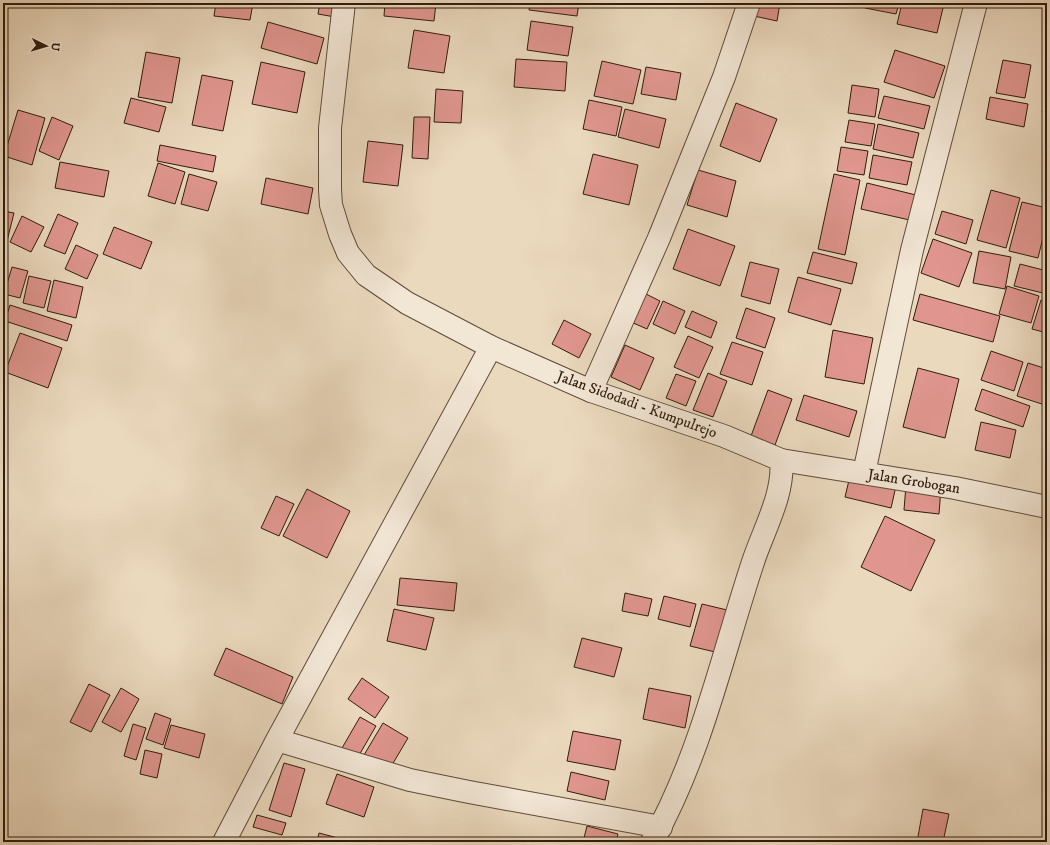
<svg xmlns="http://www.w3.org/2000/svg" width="1050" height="845" font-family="'IM FELL DW Pica',serif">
<rect width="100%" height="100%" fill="#ebd9be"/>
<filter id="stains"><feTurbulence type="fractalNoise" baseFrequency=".005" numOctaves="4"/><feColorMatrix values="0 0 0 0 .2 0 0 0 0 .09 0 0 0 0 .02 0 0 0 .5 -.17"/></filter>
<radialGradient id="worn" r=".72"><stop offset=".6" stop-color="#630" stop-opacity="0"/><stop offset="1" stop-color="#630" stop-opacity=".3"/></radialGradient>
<path fill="#e0968f" stroke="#301c0d" d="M216 3H253L250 20 214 16Z
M320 3H338L335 17 318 14Z
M385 3H436L434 21 384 16Z
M530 3H579L577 16 529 10Z
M757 3H780L777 21 754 16Z
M866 3H899L896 14 865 8Z
M902 3 944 4 937 33 897 24Z
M531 21 573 27 568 56 527 50Z
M268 22 324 38 317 64 261 48Z
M414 30 450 36 444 73 408 68Z
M895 50 945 66 934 98 884 82Z
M146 52 180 58 172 103 138 97Z
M516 59 567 62 565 91 514 87Z
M1003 60 1031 65 1025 98 996 93Z
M602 61 641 70 633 104 594 96Z
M261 62 305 72 297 113 252 104Z
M646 67 681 73 676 100 641 94Z
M202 75 233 81 223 131 192 125Z
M852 85 879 89 875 117 848 113Z
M436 89 463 91 461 123 434 122Z
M1047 94V113L1042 112Z
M884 96 930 106 924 129 878 118Z
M990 97 1028 104 1024 127 986 119Z
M131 98 166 107 159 132 124 123Z
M589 100 622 107 616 136 583 129Z
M736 103 777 119 760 162 720 146Z
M625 109 666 119 659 148 618 137Z
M18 110 45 118 32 165 4 156Z
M52 117 73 126 59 160 39 151Z
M414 117H430L428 159 412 158Z
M849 120 875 124 871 146 845 142Z
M878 124 919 133 913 158 873 149Z
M368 141 403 145 398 186 363 182Z
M160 145 216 156 213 172 157 161Z
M841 147 868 151 864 175 837 171Z
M593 154 638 165 629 205 583 194Z
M873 155 912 162 907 185 869 178Z
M60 162 109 171 104 197 55 188Z
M158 163 185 172 175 204 148 196Z
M698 170 736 181 727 217 687 205Z
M189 174 217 182 208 211 181 204Z
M834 174 860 180 845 255 818 249Z
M266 178 313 188 308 214 261 204Z
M867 183 920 196 914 221 861 209Z
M991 190 1020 198 1006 248 977 240Z
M1022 202 1047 208V221L1038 258 1009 251Z
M3 211 14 213 7 241 3 240Z
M942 211 973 220 966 244 935 234Z
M58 214 78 223 65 254 44 246Z
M22 216 44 227 31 252 10 242Z
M114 227 152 242 141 269 103 254Z
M688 229 735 246 720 286 673 269Z
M933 239 972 253 959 287 921 273Z
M76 245 98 255 87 279 65 269Z
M979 251 1011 257 1005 289 973 283Z
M813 252 857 263 852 284 807 273Z
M750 262 779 269 770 304 741 296Z
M1020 264 1047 271V294L1014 286Z
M12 267 28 271 20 298 4 294Z
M29 276 51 281 44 308 23 303Z
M798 277 841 289 831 325 788 312Z
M54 280 83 287 76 318 47 311Z
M1007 286 1039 296 1031 323 999 314Z
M644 293 660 301 647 329 631 322Z
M920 294 1000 316 993 342 913 320Z
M1041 300 1047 301V333L1032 329Z
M663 301 685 311 675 334 653 324Z
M10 305 72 325 67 341 5 321Z
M746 308 775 318 765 348 736 338Z
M692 311 717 322 711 338 685 327Z
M564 320 591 334 579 358 552 344Z
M833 330 873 338 864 384 825 377Z
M20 333 62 348 48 388 5 372Z
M688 336 713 347 699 378 674 367Z
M732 342 763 352 752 385 720 374Z
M625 345 654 358 640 390 611 377Z
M991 351 1023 362 1014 391 981 380Z
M1028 363 1047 369V399L1045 405 1017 396Z
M918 368 959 379 945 438 903 427Z
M708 373 727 381 713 417 693 410Z
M676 374 696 381 686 406 666 398Z
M982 389 1030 406 1023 427 975 410Z
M768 390 792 399 775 445 751 436Z
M804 395 857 411 849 437 796 420Z
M981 422 1016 430 1010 458 975 450Z
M850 476 896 486 891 508 845 497Z
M906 485 941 488 939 514 904 510Z
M307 489 350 511 327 558 283 536Z
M276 496 294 504 279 536 261 528Z
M885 516 935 540 911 591 861 567Z
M400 578 457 583 454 611 397 605Z
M625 593 652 599 648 616 622 611Z
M664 596 696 604 690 627 658 619Z
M702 604 727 610 715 652 690 646Z
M394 609 434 618 426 650 387 641Z
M582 638 622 648 614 677 574 667Z
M226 648 293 677 282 704 214 675Z
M362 678 389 697 375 718 348 699Z
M89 684 110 695 91 732 70 722Z
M121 688 139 699 121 732 102 722Z
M649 688 691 696 685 728 643 719Z
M155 713 171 719 163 745 146 739Z
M360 717 376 726 358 757 342 748Z
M383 723 408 738 389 770 364 755Z
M133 724 146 728 136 760 124 756Z
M171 725 205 734 199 758 164 748Z
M573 731 621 740 615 770 567 761Z
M145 750 162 754 157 778 140 774Z
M284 763 305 769 291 817 269 810Z
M571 772 609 781 605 800 567 791Z
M337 774 374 787 364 817 326 804Z
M923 809 949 814 943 842H917Z
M257 815 286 823 282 835 253 827Z
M587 826 618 834 616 842H583Z
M319 833 353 842H317Z
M230 835 259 842H228Z"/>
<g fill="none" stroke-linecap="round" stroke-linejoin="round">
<g stroke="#5f4b39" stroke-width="24">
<path id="minor" d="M591 391 659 238 724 77 749 3
M781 460 955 488 1047 507
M864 473 912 250 976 3
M277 740 410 780 469 792 661 827
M224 842 277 740 491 347"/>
</g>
<g stroke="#5f4b39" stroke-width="24">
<path id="tertiary" d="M344 3 330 128V190L331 205 340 234 348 253 366 275 407 303 491 347 591 391 724 436 781 460C785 493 763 531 753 562 722 656 701 755 652 842"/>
</g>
<use href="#minor" stroke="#f2e6d5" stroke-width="22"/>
<use href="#tertiary" stroke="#f2e6d5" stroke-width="22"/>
</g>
<g text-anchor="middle" stroke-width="4" stroke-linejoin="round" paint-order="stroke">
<g font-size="15" fill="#301c0d" stroke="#f2e6d5">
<text transform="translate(637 404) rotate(20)" y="5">Jalan Sidodadi - Kumpulrejo</text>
<text transform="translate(914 481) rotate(9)" y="5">Jalan Grobogan</text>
</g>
</g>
<rect width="1050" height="845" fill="none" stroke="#ebd9be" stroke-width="16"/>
<rect x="4" y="4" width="1042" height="837" fill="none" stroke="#301c0d" stroke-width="2"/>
<rect x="8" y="8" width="1034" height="829" fill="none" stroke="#301c0d"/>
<g transform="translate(46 46) rotate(95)" stroke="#f2e6d5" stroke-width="3" paint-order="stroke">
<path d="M0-3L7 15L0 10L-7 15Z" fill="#301c0d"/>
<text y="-6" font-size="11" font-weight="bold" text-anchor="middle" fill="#301c0d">U</text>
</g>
<rect width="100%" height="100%" filter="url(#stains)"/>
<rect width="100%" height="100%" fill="url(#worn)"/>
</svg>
